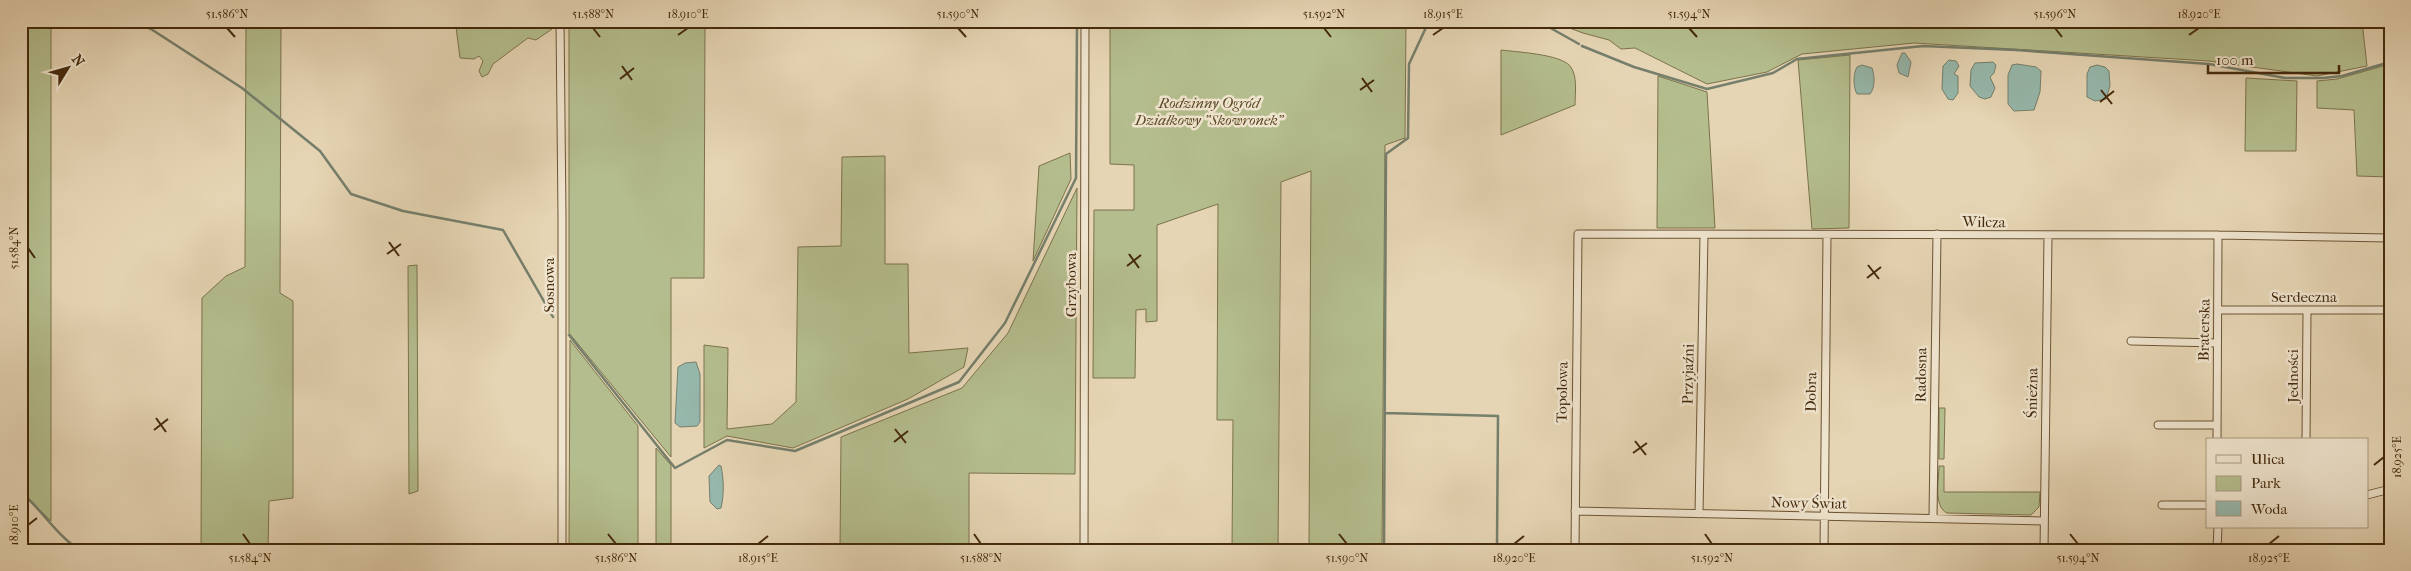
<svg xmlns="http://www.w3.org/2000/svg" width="2411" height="571" font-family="'IM FELL French Canon',serif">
<rect width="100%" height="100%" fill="#e6d5b4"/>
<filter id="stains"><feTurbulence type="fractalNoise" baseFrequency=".004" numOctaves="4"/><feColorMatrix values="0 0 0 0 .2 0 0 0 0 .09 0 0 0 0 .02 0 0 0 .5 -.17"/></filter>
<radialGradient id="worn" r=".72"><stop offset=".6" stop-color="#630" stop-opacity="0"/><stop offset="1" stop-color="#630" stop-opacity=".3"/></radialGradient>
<path fill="#b4bd8d" stroke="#7c734c" d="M21 21H51V521L21 492Z
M246 21H281L280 293 293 301V498L269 501 268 550H201L202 298 226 276 245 267Z
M453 21H551L552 29 536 40 528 38 493 64 488 74 482 77 479 71 483 61 479 56 474 59 460 58 456 27Z
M569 21H705L704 278H671V457L569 333Z
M1110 21H1406L1405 138 1385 145 1382 550H1309L1311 171 1281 182 1278 550H1232L1233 420H1217L1218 204 1157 225V321L1146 322V309L1136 310 1135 378H1093L1094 210H1134V165L1110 164Z
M1551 21H2362L2367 66 2317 76 2209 61 1914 43 1802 54 1767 72 1707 84 1635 48 1621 49 1609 40 1583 33Z
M1501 50C1516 52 1560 54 1570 66 1578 76 1575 93 1575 105L1501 135Z
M1850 55 1849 228 1812 229 1798 60Z
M2390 64V177L2357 176 2354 110 2317 108V81L2337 79Z
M1658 76 1707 92 1715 228H1657Z
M2246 78 2297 81 2296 151H2245Z
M1070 153 1071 179 1033 261 1039 166Z
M885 156V264H908L909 353 968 348 964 367 908 399 793 448 727 436 704 448V345L728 348 727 429 772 424 796 402 798 247 841 246 842 157Z
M1077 188 1075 474 969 473V550H840L841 437 962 388 1008 333Z
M417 265 418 491 409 494 408 266Z
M570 340 638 426V550H569Z
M1939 408H1945L1944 459H1939Z
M656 448 671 465V550H656Z
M1939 466H1944V492H2040L2039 507 2031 515 1947 513C1933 506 1939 480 1939 466Z"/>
<path fill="#96b9ad" stroke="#757f6c" d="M1902 53H1905L1911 62 1908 77 1899 73 1897 65Z
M1949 60 1956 61 1959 66 1954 74 1958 76V93L1953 100 1948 99 1942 89 1943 66Z
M1993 62 1996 65 1994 73 1990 77 1995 88 1991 97 1985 99 1979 97 1970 86 1971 70 1975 63Z
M2017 64 2036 67 2041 71 2040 92 2034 110 2014 111 2008 104V75L2012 65Z
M1862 65 1872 68C1875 76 1875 88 1870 94H1857C1853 87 1853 74 1857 67Z
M2097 65 2105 67 2109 71 2110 86 2106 99 2095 101 2087 97V74L2090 67Z
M696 362 700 374V422L697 426 680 427 675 423 678 367 685 363Z
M719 465 721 466C724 480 724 495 721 508L717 509 710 502 709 476Z"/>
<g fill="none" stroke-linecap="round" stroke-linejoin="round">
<path stroke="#757f6c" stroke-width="2.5" d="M134 21 151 29 242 88 320 151 351 194 403 211 503 230 553 317
M1538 21 1579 44
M1582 46 1634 67 1707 89 1773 73 1797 59 1923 46 2016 50 2209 64 2285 78H2323L2342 76 2390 62
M569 335 675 468 727 440 795 451 959 382 1005 323 1076 178 1077 21
M1385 413 1498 416 1497 546
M21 492C42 510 57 536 80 550
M1384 550 1386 154 1408 138 1409 64 1429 21"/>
<g stroke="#6c5435" stroke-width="9">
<path id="minor" d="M560 21 562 217V550
M2218 310H2390
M2131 341 2217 343
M2158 425H2216
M2217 440 2218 235
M2306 440 2307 312
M2367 495 2390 489
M2162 505H2207
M1575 511 2044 521
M1699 514 1704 235
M1933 517 1937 234
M1084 550 1085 21
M1575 550 1578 234 2218 235 2390 238
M1824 550 1827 235
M2044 550 2048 236
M2217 550 2218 527"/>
</g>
<use href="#minor" stroke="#efe4ce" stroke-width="7"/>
</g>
<path fill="none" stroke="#44290b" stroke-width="2" d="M227 28 235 37M593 28 600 37M958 28 966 37M1324 28 1331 37M1689 28 1697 37M2055 28 2062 37M678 35 688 28M1433 35 1443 28M2189 35 2199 28M622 66 632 80M1362 78 1372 92M620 79 634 68M1360 90 1374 80M2101 90 2112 104M2100 102 2114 91M389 242 399 256M28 248 35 258M387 254 401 244M1129 254 1139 268M1868 265 1879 279M1127 266 1141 255M1867 278 1881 267M156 418 166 432M895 429 906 443M154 430 168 419M1635 441 1646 455M894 442 908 431M1633 453 1647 443M2374 465 2384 457M28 525 37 518M243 534 250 544M608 534 616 544M974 534 981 544M1339 534 1347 544M1705 534 1712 544M2070 534 2078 544M758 544 768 536M1514 544 1524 536M2269 544 2279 536"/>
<g text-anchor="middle" stroke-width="5" stroke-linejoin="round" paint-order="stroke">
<g font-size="15" font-style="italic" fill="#5a4725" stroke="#efe4ce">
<text x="1209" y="108">Rodzinny Ogród<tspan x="1209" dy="17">Działkowy "Skowronek"</tspan></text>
</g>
<g font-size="15" fill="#44290b" stroke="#efe4ce">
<text transform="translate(1984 222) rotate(1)" y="5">Wilcza</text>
<text transform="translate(549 285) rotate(-90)" y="5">Sosnowa</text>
<text transform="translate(1071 285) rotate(-90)" y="5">Grzybowa</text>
<text x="2304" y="302">Serdeczna</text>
<text transform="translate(2204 330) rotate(-89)" y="5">Braterska</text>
<text transform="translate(1688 374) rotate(-89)" y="5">Przyjaźni</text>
<text transform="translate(1921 375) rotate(-89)" y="5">Radosna</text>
<text transform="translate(2293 376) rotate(-90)" y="5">Jedności</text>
<text transform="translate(1562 392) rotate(-89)" y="5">Topolowa</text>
<text transform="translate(1811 392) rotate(-89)" y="5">Dobra</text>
<text transform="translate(2032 393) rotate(-89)" y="5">Śnieżna</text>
<text transform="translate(1809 503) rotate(1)" y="5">Nowy Świat</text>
</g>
</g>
<rect width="2411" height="571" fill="none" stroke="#e6d5b4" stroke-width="55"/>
<rect x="2206" y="438" width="162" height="90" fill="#efe4ce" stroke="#ab9980"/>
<rect x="2216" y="455" width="25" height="8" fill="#efe4ce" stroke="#ab9980"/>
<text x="2251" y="464" font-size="15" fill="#44290b">Ulica</text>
<rect x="2216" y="476" width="25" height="15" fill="#b4bd8d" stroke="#ab9980"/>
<text x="2251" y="488" font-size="15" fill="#44290b">Park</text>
<rect x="2216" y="501" width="25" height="15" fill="#96b9ad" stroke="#ab9980"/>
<text x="2251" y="514" font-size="15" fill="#44290b">Woda</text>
<g transform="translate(68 68) rotate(53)" stroke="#efe4ce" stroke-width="4" paint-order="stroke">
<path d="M0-4L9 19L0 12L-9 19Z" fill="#44290b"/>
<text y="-8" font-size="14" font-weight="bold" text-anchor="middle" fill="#44290b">N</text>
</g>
<path d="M2208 65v8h131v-8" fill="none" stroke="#44290b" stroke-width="2.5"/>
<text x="2216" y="65" font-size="15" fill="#44290b" stroke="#efe4ce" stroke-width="4" paint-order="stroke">100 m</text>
<rect x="28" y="28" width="2356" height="516" fill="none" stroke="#44290b" stroke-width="2"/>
<g font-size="12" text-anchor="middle" fill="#44290b">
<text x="227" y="18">51.586°N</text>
<text x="593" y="18">51.588°N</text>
<text x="688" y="18">18.910°E</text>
<text x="958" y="18">51.590°N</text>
<text x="1324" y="18">51.592°N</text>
<text x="1443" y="18">18.915°E</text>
<text x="1689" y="18">51.594°N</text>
<text x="2055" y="18">51.596°N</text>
<text x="2199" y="18">18.920°E</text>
<text transform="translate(14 248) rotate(-90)" y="4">51.584°N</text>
<text transform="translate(2397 457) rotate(-90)" y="4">18.925°E</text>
<text transform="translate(14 525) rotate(-90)" y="4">18.910°E</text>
<text x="250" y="562">51.584°N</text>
<text x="616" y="562">51.586°N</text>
<text x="758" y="562">18.915°E</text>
<text x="981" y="562">51.588°N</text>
<text x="1347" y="562">51.590°N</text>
<text x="1514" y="562">18.920°E</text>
<text x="1712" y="562">51.592°N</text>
<text x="2078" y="562">51.594°N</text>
<text x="2269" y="562">18.925°E</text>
</g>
<rect width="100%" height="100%" filter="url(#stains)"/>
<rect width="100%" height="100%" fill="url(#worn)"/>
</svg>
